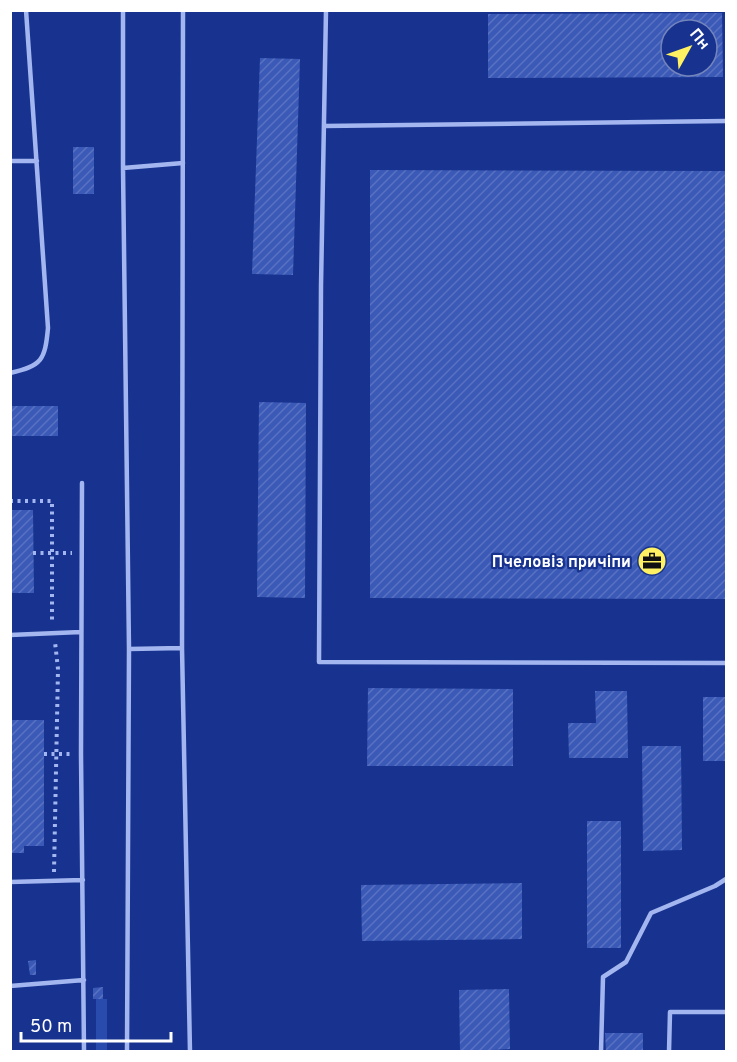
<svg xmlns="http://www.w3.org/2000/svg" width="737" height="1062" font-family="Overpass,sans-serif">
<defs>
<pattern id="building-hatch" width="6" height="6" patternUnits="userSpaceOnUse" patternTransform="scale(1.5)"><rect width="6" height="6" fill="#3b59b6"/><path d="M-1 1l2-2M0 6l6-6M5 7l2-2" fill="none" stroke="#5872c1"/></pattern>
</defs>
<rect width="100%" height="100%" fill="#17338f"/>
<path fill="#294bae" d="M96 999H107V1051H96Z"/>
<path fill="url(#building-hatch)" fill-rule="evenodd" d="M722 13 723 77 488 78V14ZM671 30H707V66H671Z
M260 58 300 59 293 275 252 274Z
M73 147H94V194H73Z
M370 170 726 171V599L370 598Z
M259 402 306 403 305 598 257 597Z
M10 406H58V436H10Z
M10 510H33L34 593H10Z
M368 688 513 689V766H367Z
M595 691H627L628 758H569L568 723H596Z
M703 697H726V761H703Z
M10 720H44V846H24V853H10Z
M642 746H681L682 850 643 851Z
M587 821H621V948H587Z
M522 883V939L362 941 361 885Z
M36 960V975H30L28 961Z
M103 987V999H93V988Z
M509 989 510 1049 460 1052 459 990Z
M605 1033H643V1052H606Z"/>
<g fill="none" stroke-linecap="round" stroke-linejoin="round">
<path stroke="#a3b6f0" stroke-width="4" stroke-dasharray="3 4.5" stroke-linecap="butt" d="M10 501H52V623
M33 553H72
M44 754H71
M54 872 58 669 55 642"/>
<path stroke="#a3b6f0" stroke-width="4.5" d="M123 10V168L129 649 127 1052
M183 10 182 648 190 1052
M326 10 321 286 319 662 726 663
M324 126 726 121
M10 161H37
M123 168 183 163
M10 373C42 366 45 360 48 328L26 10
M82 483 81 754 84 1052
M10 635 81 632
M129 649 182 648
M10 882 83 880
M10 986 84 980
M601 1052 603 977 626 962 651 913 715 886 726 879
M669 1052 670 1012H726"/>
</g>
<defs>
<g id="office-disc" transform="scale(1.5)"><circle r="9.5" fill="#fff162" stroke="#17338f"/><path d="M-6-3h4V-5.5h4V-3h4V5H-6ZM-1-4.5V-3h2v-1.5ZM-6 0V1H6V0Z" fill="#111"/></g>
</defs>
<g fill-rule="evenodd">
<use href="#office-disc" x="652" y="561"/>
</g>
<g text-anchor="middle" stroke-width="4.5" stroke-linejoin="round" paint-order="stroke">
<g font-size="16" font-weight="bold" fill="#fff" stroke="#17338f" text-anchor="end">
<text x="631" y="567">Пчеловіз причіпи</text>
</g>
</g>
<rect width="737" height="1062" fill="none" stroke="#ffffff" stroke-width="24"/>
<g transform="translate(689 48) rotate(50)"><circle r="28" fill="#17338f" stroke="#7485bc" stroke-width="1.5"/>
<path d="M0-4.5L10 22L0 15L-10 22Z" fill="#fff162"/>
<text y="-9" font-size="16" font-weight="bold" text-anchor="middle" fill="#ffffff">Пн</text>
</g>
<path d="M21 1032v9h150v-9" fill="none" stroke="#ffffff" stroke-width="3"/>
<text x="30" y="1032" font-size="18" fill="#ffffff" stroke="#17338f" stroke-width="4.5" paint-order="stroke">50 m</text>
</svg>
